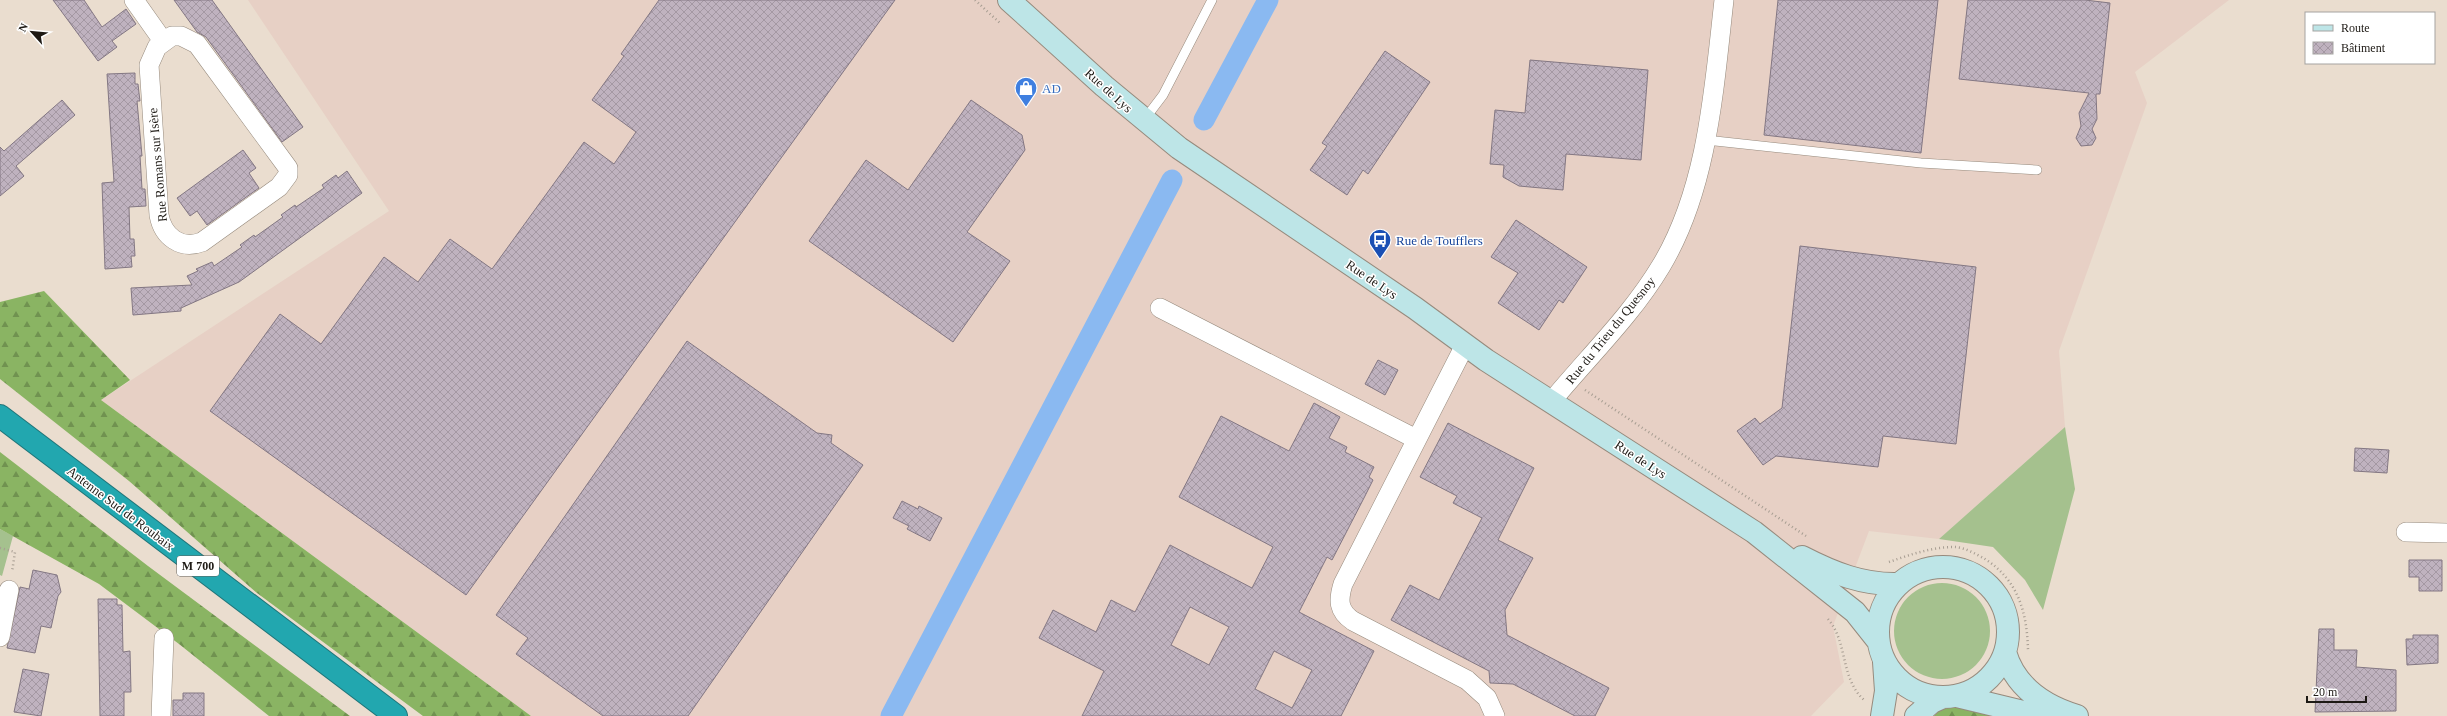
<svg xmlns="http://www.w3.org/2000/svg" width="2447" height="716" font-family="'Times New Roman',serif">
<defs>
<pattern id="forest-firs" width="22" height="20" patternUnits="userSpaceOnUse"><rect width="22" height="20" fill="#8ab463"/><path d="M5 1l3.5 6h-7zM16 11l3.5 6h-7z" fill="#709250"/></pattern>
<pattern id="building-cross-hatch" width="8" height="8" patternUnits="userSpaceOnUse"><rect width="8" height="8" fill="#bfb2bf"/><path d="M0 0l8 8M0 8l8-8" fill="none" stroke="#a498a3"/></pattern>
</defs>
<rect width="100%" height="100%" fill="#eaddcf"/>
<path fill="#e7d0c5" d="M248 0H2229L2135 72 2147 103 2059 351 2065 427 1939 539 1869 531 1833 626 1844 682 1811 716H531L101 400 389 211Z"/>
<path fill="#a5c18e" d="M2065 427 2075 489 2043 610 2025 580 1993 547 1939 539Z
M0 529 13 536 2 576 0 575Z
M1894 631a48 48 0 1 1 96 0a48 48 0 1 1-96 0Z"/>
<path fill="url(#forest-firs)" d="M44 291 130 380 101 400 531 716H423L257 593 129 481 0 379V302Z
M0 452 148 566 350 716H269L179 644 99 584 0 529Z
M1965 703 1996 716H1934L1940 710Z"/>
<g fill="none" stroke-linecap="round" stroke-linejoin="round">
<path stroke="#8ab9f1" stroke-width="21" d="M1204 120 1268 0
M891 716 1172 180"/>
</g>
<path fill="url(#building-cross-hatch)" stroke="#837783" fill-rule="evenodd" d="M53 0H84L102 27 126 9 136 24 112 41 117 47 98 61Z
M174 0H212L303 127 282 142 206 37 197 32Z
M659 0H895L466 595 210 411 280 314 321 344 384 257 418 282 450 239 492 269 584 142 614 164 636 132 592 100 624 56 621 54Z
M1778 0H1938L1921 153 1764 135Z
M1968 0H2085L2110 3 2100 94H2096L2097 119 2092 129 2096 138 2092 145 2081 146 2076 138 2081 126 2079 113 2089 93 1959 79Z
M1385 51 1430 82 1368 174 1363 170 1347 195 1310 170 1327 146 1322 143Z
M1530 60 1648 70 1641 160 1566 154 1563 190 1519 186 1503 177 1504 165 1490 164 1495 110 1525 113Z
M135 73V84H138L139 93 140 101H137L142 156H140L142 189H145L146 206 129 207 130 239H134L135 256H131L132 267 105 269 102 183 114 182 107 74Z
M62 100 75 115 16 166 24 176 0 196V147L4 151Z
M971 100 1022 135 1025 150 967 232 1010 261 953 342 809 241 866 160 908 190Z
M243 150 256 168 249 173 259 188 207 225 197 211 190 216 177 198Z
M347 171 362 193 239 282 181 308V311L133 315 131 288 192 285 187 276 198 271 196 269 212 262 214 266 242 247 240 245 254 235 255 237 283 217 281 215 295 205 296 207 324 188 322 185 336 175 338 178Z
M1516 220 1587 267 1563 303 1559 300 1539 330 1498 303 1518 273 1491 257Z
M1800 246 1976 267 1956 444 1883 436 1878 467 1776 456 1763 465 1737 431 1755 418 1760 424 1782 408Z
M687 341 817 433 832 435 831 443 863 465 688 716H603L516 654 528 638 496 615Z
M1378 360 1398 370 1385 395 1365 384Z
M1314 403 1340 417 1329 438 1347 447 1345 452 1374 467 1369 477 1373 480 1365 496 1332 560 1327 557 1299 612 1374 651 1341 716H1082L1104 671 1039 638 1053 610 1096 632 1111 600 1135 612 1170 545 1252 588 1273 547 1179 497 1221 416 1289 451ZM1190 607 1229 627 1209 665 1171 645ZM1274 651 1312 670 1292 708 1255 689Z
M1448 423 1534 468 1498 540 1533 558 1505 610 1507 635 1609 688 1595 716H1575L1513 684 1490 683 1489 671 1391 620 1410 585 1439 600 1482 518 1453 503 1457 496 1420 477Z
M2355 448 2389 450 2387 473 2354 471Z
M902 501 918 509 919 506 942 518 930 541 907 529 909 526 893 518Z
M2409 560H2442V591H2419V577H2409Z
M33 570 57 575 61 592 58 596 51 628 41 626 35 653 7 648 20 587 29 589Z
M98 599H117V605H122L123 652 130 651 131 692H124V716H100Z
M2319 629H2334V650H2357L2356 667 2396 670V711L2315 712Z
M2413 635H2438V663L2407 665 2406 639H2413Z
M23 669 49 674 41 716 14 712Z
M183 693H204V716H173V700H183Z"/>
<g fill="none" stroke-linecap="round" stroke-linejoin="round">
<g stroke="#968a7d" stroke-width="10">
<path id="lane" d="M1144 120 1163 95 1212 0
M1706 140 1921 163 2037 170"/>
</g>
<g stroke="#968a7d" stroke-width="20">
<path id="street" d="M134 0 163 41
M172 36H181L197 44 288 168V175L279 187 202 242C181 250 163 237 159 215L149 65 157 47Z
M1160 308 1416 439
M1465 345 1343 584C1338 600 1338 611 1353 621L1467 680 1487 698 1495 716
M1551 402C1588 357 1631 316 1661 266 1708 188 1714 88 1724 0
M2406 532 2447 533
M0 637 9 590
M161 716 164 638"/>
</g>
<g stroke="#968a7d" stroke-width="24">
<path id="secondary" d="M1009 0 1104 86 1179 148 1415 308 1486 360 1754 532 1855 612 1878 641
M1802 557C1833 573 1863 585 1898 584
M1878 632a65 65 0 1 1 130 0a65 65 0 1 1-130 0Z
M2005 652C2015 687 2044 706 2077 716
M1957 696 2023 712 2051 716
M1882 716 1886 691 1884 662
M1916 716 1932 702 1943 697"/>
</g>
<g stroke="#207579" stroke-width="24">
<path id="highway" d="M0 416 396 716"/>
</g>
<path stroke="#a79d92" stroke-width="2.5" stroke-dasharray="1 3" stroke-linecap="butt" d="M975 0 1001 24
M1585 390 1806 536
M0 548 15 552 12 572
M1889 562C1909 555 1932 547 1954 547 1964 547 1976 554 1985 559 2018 580 2027 612 2028 650
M1828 619C1848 642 1840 678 1864 700"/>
<use href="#lane" stroke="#fff" stroke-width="9"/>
<use href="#street" stroke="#fff" stroke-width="19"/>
<use href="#secondary" stroke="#bde5e7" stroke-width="22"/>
<use href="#highway" stroke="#22a7af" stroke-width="22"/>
</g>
<defs>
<g id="shop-pin" transform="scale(1.15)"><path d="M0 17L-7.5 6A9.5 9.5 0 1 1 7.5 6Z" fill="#3f7fe0" stroke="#fff"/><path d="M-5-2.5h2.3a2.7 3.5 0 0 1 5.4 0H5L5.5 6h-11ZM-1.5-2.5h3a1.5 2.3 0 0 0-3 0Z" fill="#fff"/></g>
<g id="bus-pin" transform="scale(1.15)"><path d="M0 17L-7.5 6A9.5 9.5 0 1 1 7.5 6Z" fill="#1a4fb4" stroke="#fff"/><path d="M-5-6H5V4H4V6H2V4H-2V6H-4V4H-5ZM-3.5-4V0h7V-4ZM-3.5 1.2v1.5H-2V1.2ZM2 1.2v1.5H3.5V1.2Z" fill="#fff"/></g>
</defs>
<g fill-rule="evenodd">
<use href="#shop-pin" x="1026" y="88"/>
<use href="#bus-pin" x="1380" y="240"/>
</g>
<g text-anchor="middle" stroke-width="3" stroke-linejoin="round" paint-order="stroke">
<rect fill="#fff" stroke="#615e5a" stroke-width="1" x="177" y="556" width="42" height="20" rx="3"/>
<g font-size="12" font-weight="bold" fill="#1d1914">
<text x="198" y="570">M 700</text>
</g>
<g font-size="13" fill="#366cbe" stroke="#fff" text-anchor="start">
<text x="1042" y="93">AD</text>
</g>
<g font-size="13" fill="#1d1914" stroke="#fff">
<text transform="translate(1109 90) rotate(42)" y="5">Rue de Lys</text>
<text transform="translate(157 165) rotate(-95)" y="5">Rue Romans sur Isère</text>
<text transform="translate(1372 279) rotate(34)" y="5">Rue de Lys</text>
<text transform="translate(1610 330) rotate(-51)" y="5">Rue du Trieu du Quesnoy</text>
<text transform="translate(1641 459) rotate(33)" y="5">Rue de Lys</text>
<text transform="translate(121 508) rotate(37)" y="5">Antenne Sud de Roubaix</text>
</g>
<g font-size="13" fill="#164399" stroke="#fff" text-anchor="start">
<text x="1396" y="245">Rue de Toufflers</text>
</g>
</g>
<rect x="2305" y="12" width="130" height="52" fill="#ffffff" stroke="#a5a3a1"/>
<rect x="2313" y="25" width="20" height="6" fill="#bde5e7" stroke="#a5a3a1"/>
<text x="2341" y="32" font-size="12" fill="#1d1914">Route</text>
<rect x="2313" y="42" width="20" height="12" fill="url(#building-cross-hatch)" stroke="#a5a3a1"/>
<text x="2341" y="52" font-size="12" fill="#1d1914">Bâtiment</text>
<g transform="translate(32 32) rotate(297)" stroke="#ffffff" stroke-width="3" paint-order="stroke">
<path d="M0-3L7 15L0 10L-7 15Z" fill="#1d1914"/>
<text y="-6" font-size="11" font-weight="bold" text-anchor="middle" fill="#1d1914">N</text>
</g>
<path d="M2307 696v6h59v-6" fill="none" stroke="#1d1914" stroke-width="2"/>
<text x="2313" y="696" font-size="12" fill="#1d1914" stroke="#ffffff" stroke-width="3" paint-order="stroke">20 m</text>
</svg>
